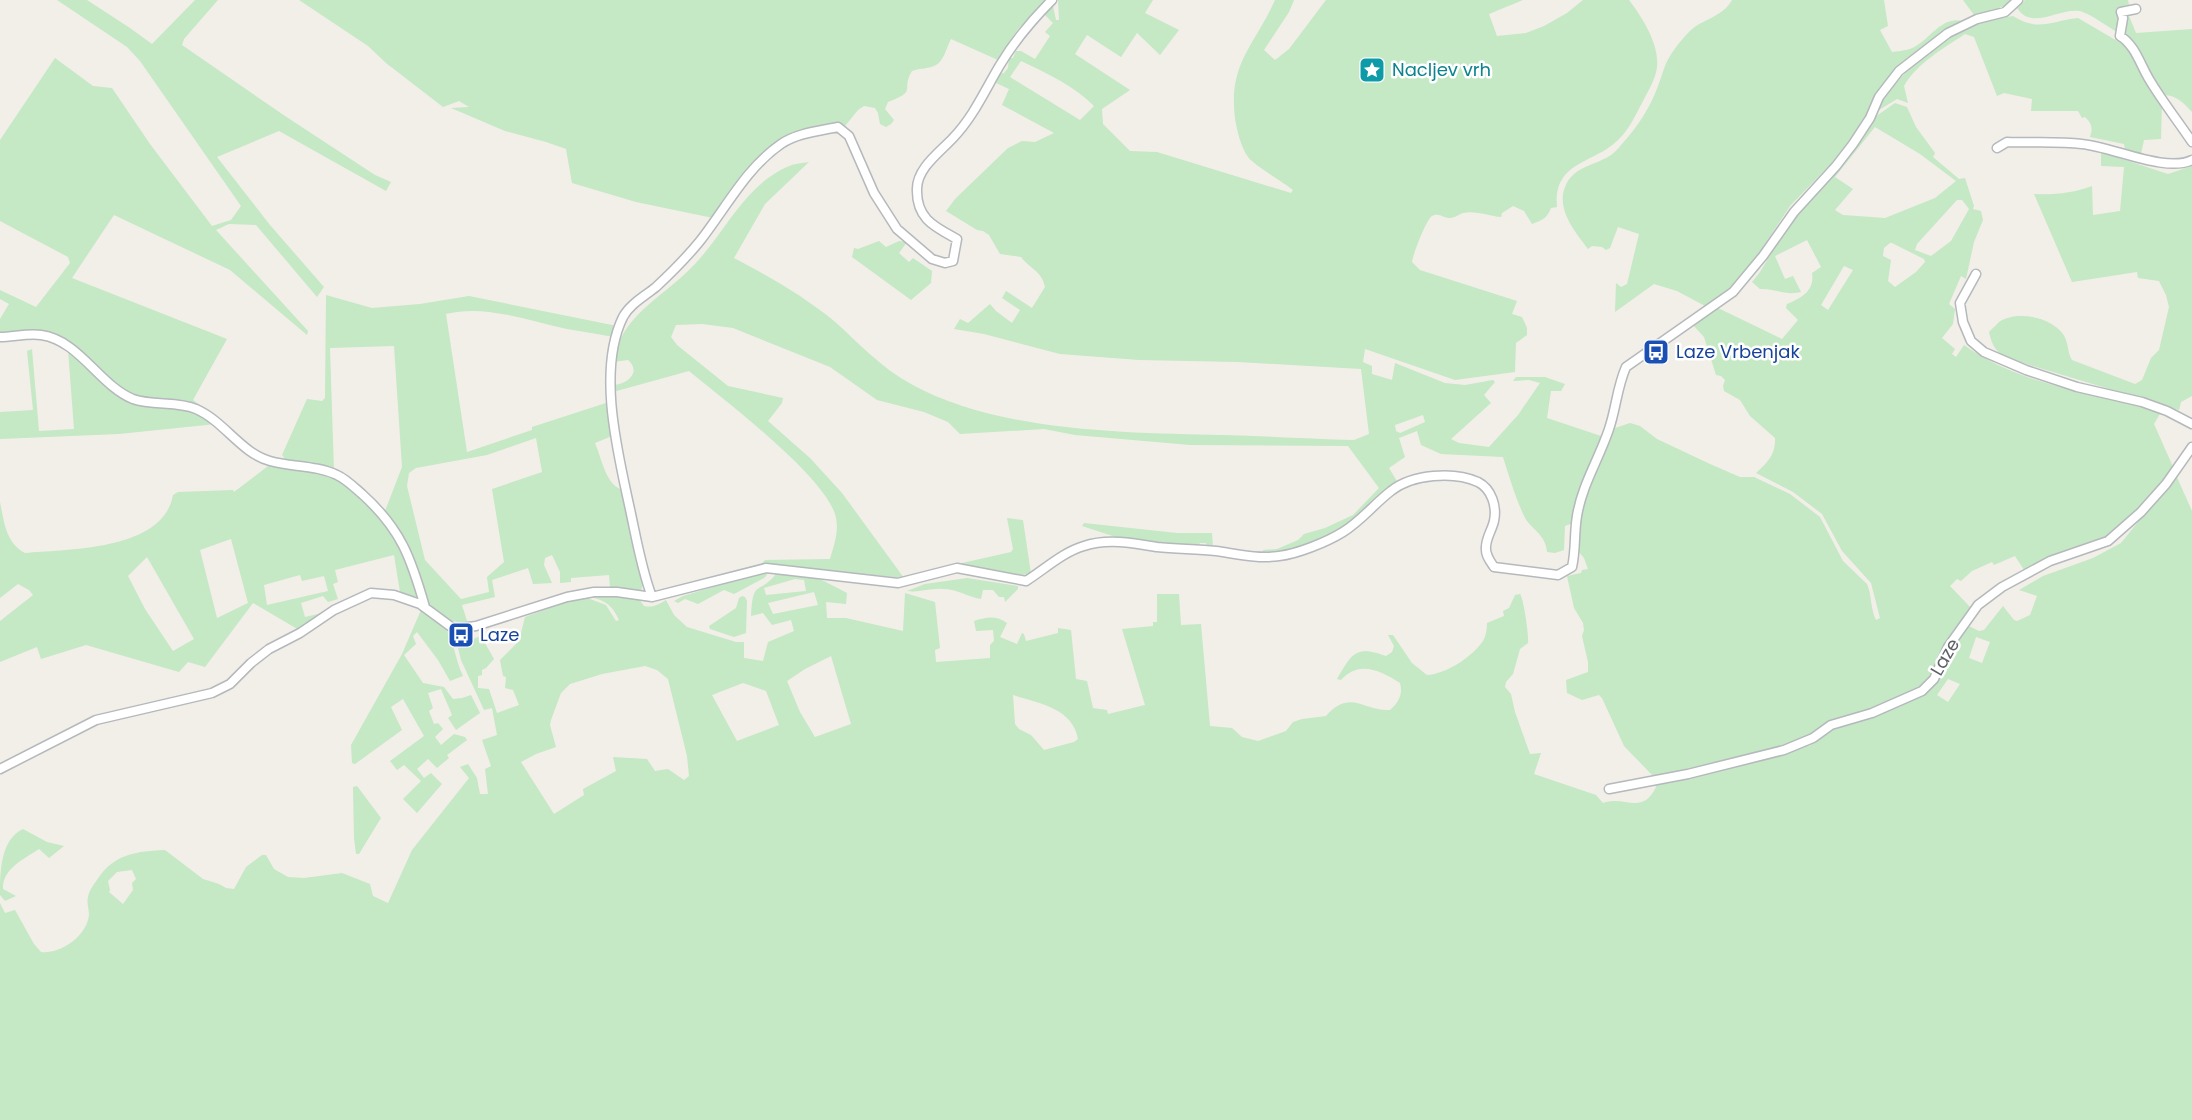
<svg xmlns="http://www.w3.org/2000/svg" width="2192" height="1120" font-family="Poppins,sans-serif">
<rect width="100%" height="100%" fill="#f1efe8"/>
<path fill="#c5e8c5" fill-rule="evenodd" d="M57 0H87L130 28 152 44 195 0H218L184 39 182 45 285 116 375 175 391 182 386 191 279 131 217 157 270 225 324 287 317 297 256 225 229 224 216 230 308 331 307 335 230 270 114 215 72 278 227 339 193 400 204 408 203 410 146 400 120 390 60 337C38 325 23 332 0 332V319L9 304 0 299V290L36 307 70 263 68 257 0 221V140L55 58 93 86 112 88 150 144 212 226 231 220 241 206 140 61 127 47Z
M299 0H1050L1018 29 998 60 951 39C947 46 944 61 936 65 929 69 920 68 912 71 900 91 919 90 888 102L885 109 894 120 891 124 886 127 880 124 878 113 875 108 864 106 858 110 841 131 808 137 777 148 713 218 636 202 572 183 566 149 546 142 505 131 451 108 469 107 459 101 443 107 386 63 368 46Z
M1058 0H1153L1145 13 1179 30 1160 55 1137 33 1121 57 1087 35 1075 54 1130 90 1102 109 1103 124 1130 151 1157 152 1291 193 1293 190C1283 182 1255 166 1248 157 1241 147 1237 131 1235 118 1228 63 1255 45 1275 0H1294L1289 12 1264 50 1275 60 1289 49 1326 0H1523L1489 14 1497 36 1526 33 1544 26 1567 13 1583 0H1629C1644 20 1664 51 1655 76 1652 85 1647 93 1643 101 1636 114 1629 130 1618 140 1594 164 1553 161 1557 207L1551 208C1547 218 1543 220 1532 224L1524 211 1513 206 1502 213 1501 217C1490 216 1474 210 1463 213 1459 214 1455 218 1450 218 1443 218 1439 212 1432 216 1427 218 1413 254 1412 262L1420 270 1517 301 1512 314 1522 317 1527 328V335L1516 343 1515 372 1455 380 1365 349 1363 362 1372 366V374L1392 380 1395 363 1445 383 1465 385 1493 380 1495 382 1484 395 1491 403 1451 439 1459 443 1489 447 1518 415 1540 383 1529 380 1513 381 1516 377H1545L1565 384 1561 391H1551L1547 418 1604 437 1573 523 1565 526 1564 550 1555 553 1547 552C1546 537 1536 532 1527 521 1519 509 1508 473 1503 457L1441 454 1421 445 1417 431 1399 438 1405 457 1389 468 1398 483C1354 521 1322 550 1262 553L1263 550 1277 549 1298 540 1304 534 1325 528 1353 515 1379 488 1348 446 1190 445 1075 435 1044 429 960 434 948 422 924 412 877 400 830 367 733 328 702 324 676 325 671 337 677 345 728 386 783 398 782 403 768 421 810 458 842 493 904 578 761 564 765 560 830 559C834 545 839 532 836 518 829 479 723 399 689 371L613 392V385C627 385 642 372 628 360L613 362C621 316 660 299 690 269 724 236 742 187 787 167 793 164 802 163 809 162L765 204 734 258C768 276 804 296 834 321 859 343 881 368 911 384 997 432 1126 433 1222 435 1266 436 1310 439 1354 440L1369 434 1361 369 1238 362 1139 360 1060 354 984 334 954 329 960 319 968 323 990 304 996 311 1012 323 1020 310 1002 298 1006 291 1032 308 1045 287C1042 271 1030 269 1021 257L1000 254 989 235 983 231 977 230 946 211 955 199 1008 148 1022 141 1035 142 1054 133 1002 105 1009 89 996 83 998 74 1004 73 1008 68 1009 58H1013L1016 51H1021L1035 59 1050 36 1045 32 1053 23 1042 12 1051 4 1053 6 1056 20H1059ZM1021 61C1048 74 1073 85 1094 106L1080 120 1010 77ZM1423 415 1425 422 1400 433 1396 431 1395 425Z
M1732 0H1884L1888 26 1880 30 1892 52C1902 51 1911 50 1919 44 1932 35 1944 16 1963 21L1938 36 1916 54 1850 144 1790 206 1745 274 1733 288 1707 307 1677 291 1654 284 1615 312 1616 283 1621 287 1627 284 1639 234 1618 227 1610 248 1606 250 1602 247 1592 246 1588 249C1576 233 1556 210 1565 187 1573 167 1592 166 1608 157 1613 154 1618 149 1621 145 1631 134 1641 121 1648 108 1656 94 1660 80 1665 66 1669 55 1681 40 1689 32 1701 19 1722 18 1732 0Z
M1963 0H2014C2008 6 1986 13 1977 19Z
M2025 0H2128L2129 5H2125L2120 14 2117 32C2108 27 2088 12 2079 11 2058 8 2032 31 2017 8Z
M2013 16C2038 32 2051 21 2078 18L2124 45 2135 55 2162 103 2161 139 2144 140 2141 154 2125 149 2124 144 2090 137C2093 129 2092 123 2085 117L2082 118 2078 111H2031L2032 99 2004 93 1997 96 1974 37 1965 34C1944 48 1917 63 1904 86L1908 103 1897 99 1879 110H1875C1896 79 1941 33 1976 23 1988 19 2001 18 2013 16Z
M2129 16 2136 33 2192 29V112C2184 103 2175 94 2163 95L2126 39V18Z
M1895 103 1907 107 1916 127 1935 153 1933 157 1959 179 1965 178 1974 206 1973 209 1981 211 1983 220 1974 242 1966 279 1961 276 1949 304 1955 309 1953 324 1942 338 1955 349 1952 354 1956 357 1964 345C2017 383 2087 393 2149 407L2161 412 2154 424 2174 469 2156 492 2110 536 2056 555 2024 570 2015 556 1994 565 1992 562 1972 571 1961 581 1957 579 1950 586 1972 609 1931 679 1911 696 1834 720 1804 742 1809 746 1842 722 1866 718 1899 707 1925 692 1967 625 1979 631 1984 630 2003 606 2014 620 2017 621 2030 615 2037 596 2019 590 2043 576 2093 558 2121 543 2176 475 2192 511V1120H0V903L5 913 15 910 34 944 41 952C60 954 83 938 88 920 91 912 86 905 88 897 89 890 95 883 99 877 115 854 138 851 165 850L203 879 219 884 226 888 234 889 246 867 262 855H266L274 869 288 877 304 878 342 873 370 884 373 896 388 903 412 850 469 778 460 767 468 764 477 778 480 794H488L485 769 491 766 482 740 497 735 492 708 484 710 461 660 458 648 464 642 481 636 494 659 486 668 482 670V675L478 676V688L489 689 497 713 519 705 513 690 505 688 506 677 503 676 500 660 519 641 525 617 582 596 606 605 616 621 619 620C612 605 605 600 590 597L609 594 639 599 644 606C654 608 659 604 666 600L674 615 687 627 736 642H744V658L763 661 768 642 794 631 791 620 772 625 763 613 751 616C753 578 758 596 776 574L818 578 847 593 846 604 826 602 827 618H846L903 631 905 593 935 602 940 648 935 650 936 662 990 658V645L994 641 993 630 976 631 974 621C987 617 996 615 1007 623L1000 637 1017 644 1022 633 1024 634 1026 641 1058 633V628L1071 630 1076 679 1087 681 1093 708 1107 710 1108 714 1145 705 1122 629 1153 626V622H1157V594H1179L1181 625 1201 624 1210 726 1232 728 1242 737 1258 741 1286 731 1293 722 1302 719 1326 716C1351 688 1364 712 1390 710 1399 702 1403 694 1400 683 1380 670 1359 660 1341 680L1337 679C1352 653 1356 645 1386 656L1392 652 1394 646 1388 635H1393L1412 663 1427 675C1446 674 1472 657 1483 641 1486 636 1487 629 1487 623L1504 616 1503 611 1509 608 1515 595 1520 594C1524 599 1529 638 1528 643L1520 649 1513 674 1506 682 1505 687 1511 694 1515 712 1530 754 1541 753 1534 774 1596 795 1603 803C1625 795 1642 816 1656 787L1654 777 1624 746 1602 698 1599 695 1582 700 1567 693 1566 680 1588 672V662L1582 636 1584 630 1583 623 1574 608 1567 576 1581 573 1582 570 1588 569 1584 558 1579 552 1581 512 1595 471 1615 428 1630 423 1640 426 1657 439 1710 464 1740 477H1754L1790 494 1820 517 1843 561 1867 584C1872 595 1870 608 1876 620L1880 618 1871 583 1842 551 1822 514 1793 492 1756 473C1767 463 1776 454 1775 438L1750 416 1740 400 1724 391 1723 386 1725 380 1721 376 1716 375 1704 337 1693 325 1718 308 1782 339 1798 320 1786 308 1787 304C1802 298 1815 290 1812 273L1821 267 1807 240 1775 256 1785 279 1793 276 1801 292C1785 296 1775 288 1760 289L1752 282 1760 272 1791 221 1856 146 1872 119ZM1875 127 1920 154 1956 181 1935 198 1885 218 1843 215 1835 210 1853 189 1835 177ZM1957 200H1962L1969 209 1951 241 1931 256 1915 250 1917 244ZM1890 243H1892L1924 259 1925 262 1916 272 1895 287 1888 281 1891 260 1883 256 1884 248ZM1844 266 1853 270 1828 310 1821 305ZM795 579 804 580 806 591 766 595 764 588ZM814 592 818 605 773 614 768 603ZM1976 637 1990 642 1982 663 1969 658ZM831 656 851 724 815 737 800 712 787 681 805 669ZM645 666 657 670 668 679 687 756 689 776 684 780 668 769 655 771 647 759 613 757 616 771 583 789 584 795 554 814 521 762 536 754 556 747 550 725 551 720 561 693 570 684 602 674ZM1948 679 1960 684 1948 702 1937 695ZM743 683 766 691 779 725 737 741 712 695ZM1013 695C1038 703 1073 708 1078 739L1074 742 1044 750 1031 735 1019 729 1015 724ZM132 870 136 879 132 883 133 890 123 904 109 892 110 890 108 881 117 872Z
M2101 152 2168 174 2192 166V396L2181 402 2179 410 2010 359C1997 354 1992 346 1989 332 1992 329 1996 325 1999 322 2017 310 2051 317 2063 334 2069 343 2067 352 2072 360L2135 384 2142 380 2151 358 2159 350 2169 307 2166 295 2159 281 2138 278 2137 272 2072 282 2034 194C2054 195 2074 193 2092 186L2093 215 2120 211 2124 167 2101 166Z
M879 241 886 247 899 241 907 242 899 253 909 262 913 258 932 271 931 283 911 300 852 257 854 248 858 249Z
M326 295 372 308 420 304 469 296 617 326 614 337C599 334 583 332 567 329 529 321 485 304 446 314L467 452 532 430V427L609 402 612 436 595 443C602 459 606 487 624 490L643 584 641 591 610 588 609 575 571 578V582L560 583V572L552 555 545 558 544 565 552 583 533 584 528 568 492 580 495 597 462 605 468 624 452 621 428 605 403 537 385 511 402 467 394 346 330 348 334 472 286 460 282 455 307 399 322 401 325 398ZM536 438 542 472 492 489 504 562 487 577 489 592 461 599 425 560 407 486 409 473 416 468 487 455Z
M32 349 39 431 74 429 68 350 113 390 194 411 216 424 119 434 0 439V412L33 410 27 351Z
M272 463 327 474 345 483 362 496 400 540 418 596 413 597 400 592 394 555 335 570 338 582 333 584 338 599 328 602 323 596 301 603 305 617 322 613 323 614 299 630 253 603 205 667 188 662 179 672 86 645 41 659 37 647 0 662V621L33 595 29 590 18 584 0 598V502C4 522 6 543 25 553 68 549 163 551 173 495L178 492 233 490 234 492ZM231 539 248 603 217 618 200 550ZM147 557 194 639 173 651 145 609 128 576ZM300 575 302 581 324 576 328 591 267 605 264 585Z
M1007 518 1023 520 1031 574 1020 575 962 565V563L1011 552 1013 549Z
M1084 523 1177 533H1212L1213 548 1207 547 1206 543H1200L1198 546H1180L1122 539 1082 526Z
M766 571 767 575 764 578 734 594 724 590 698 604 685 599 678 603 674 601 683 596Z
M967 578 1018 586V589L1005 602 1004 597H999L993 590H983L981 599C967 597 959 589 942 589 930 588 919 593 907 591L925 584Z
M742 596 745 597 747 601 746 633 734 637 710 629 709 626 736 608 739 598Z
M421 610C456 625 450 647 463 676L450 681 438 660 417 632 413 636 416 644 404 655 423 683 444 687 453 699 462 698 471 695 480 713 456 730 448 718 452 715 441 689 428 693 433 708 429 711 434 724 438 723 443 729 435 737 441 745 454 734 465 737 467 740 447 755 449 758 437 768 428 759 417 769 424 778 431 773 442 784 417 813 403 799 421 781 404 765 397 770 390 761 424 736 403 699 391 707 402 730 355 764 352 763 351 745 402 654Z
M357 786 381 818 359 854H356L354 838 353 787Z
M23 829 47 842 64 846 49 858 39 849C24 859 2 869 3 889L16 896 5 901 0 895C0 873 0 840 23 829Z"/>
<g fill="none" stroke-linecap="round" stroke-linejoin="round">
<g stroke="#b5b8bc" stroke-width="11">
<path id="street" d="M2136 9 2121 12 2123 18 2120 36C2135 45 2140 64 2149 79 2162 101 2178 121 2192 142
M1997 148 2007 142C2032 143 2058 141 2082 144 2113 147 2166 173 2192 160
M1976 274 1960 303 1963 322 1971 341 1984 352 2026 370 2077 387 2142 402 2167 411 2192 424
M0 337C13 337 28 333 41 335 79 340 99 385 133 399 153 406 177 401 196 409 224 421 241 453 270 461 291 467 316 465 337 475 346 479 355 488 362 494 401 529 411 558 425 607
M652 597C642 571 637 542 631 514 619 457 596 372 623 317 630 304 645 296 656 287 671 273 687 257 700 241 726 208 746 168 781 144 797 133 819 131 838 127L849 136 874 193 897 229 932 259 945 263 953 261 957 239C935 227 916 219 917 189 917 168 940 152 953 138 974 116 985 90 1000 65 1015 40 1032 20 1052 0
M0 769 96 720 212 693 230 684 251 663 269 649 300 633 334 610 371 593 394 595 420 604 454 629 476 626 567 597 594 592H617L652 597 766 568 898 583 957 568 1026 581C1045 569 1063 552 1084 546 1107 538 1134 543 1157 547 1176 549 1196 549 1216 551 1237 554 1258 559 1279 556 1297 554 1327 542 1343 532 1361 521 1374 504 1391 491 1412 474 1454 471 1478 482 1492 489 1497 507 1494 521 1492 530 1486 538 1486 547 1485 555 1490 561 1494 567L1558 575 1572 567C1576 550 1574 533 1577 516 1582 485 1599 459 1609 429 1616 409 1617 387 1626 367L1733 292 1763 256 1794 212 1836 166 1853 144 1870 118 1879 97 1899 71 1948 33 1977 19 2005 12 2018 0
M1609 789 1688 774 1784 750 1813 738 1831 725 1872 713 1922 691 1934 679 1948 647 1978 605 2002 587 2050 561 2108 541 2141 512 2166 484 2192 447"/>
</g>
<use href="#street" stroke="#fff" stroke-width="8"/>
</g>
<defs>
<g id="sight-square" transform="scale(1.35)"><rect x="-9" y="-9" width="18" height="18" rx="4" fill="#0f9aa8" stroke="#fff"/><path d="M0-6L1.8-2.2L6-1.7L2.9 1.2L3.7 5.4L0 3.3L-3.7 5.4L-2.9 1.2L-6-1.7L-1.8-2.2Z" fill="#fff"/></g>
<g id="bus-square" transform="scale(1.35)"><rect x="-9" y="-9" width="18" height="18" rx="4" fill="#1a4fb4" stroke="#fff"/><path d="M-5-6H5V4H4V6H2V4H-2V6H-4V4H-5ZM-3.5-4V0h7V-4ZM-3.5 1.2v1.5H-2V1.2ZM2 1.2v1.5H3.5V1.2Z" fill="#fff"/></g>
</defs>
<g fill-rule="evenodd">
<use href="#sight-square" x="1372" y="70"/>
<use href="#bus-square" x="1656" y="352"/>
<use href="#bus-square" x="461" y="635"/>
</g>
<g text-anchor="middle" stroke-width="5" stroke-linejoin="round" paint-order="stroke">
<g font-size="18" fill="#0d838f" stroke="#fff" text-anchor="start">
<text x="1392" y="76">Nacljev vrh</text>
</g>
<g font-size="18" fill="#164399" stroke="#fff" text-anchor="start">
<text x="1676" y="358">Laze Vrbenjak</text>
<text x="480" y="641">Laze</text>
</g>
<g font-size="18" fill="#5f6368" stroke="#fff">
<text transform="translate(1945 657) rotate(-60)" y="6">Laze</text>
</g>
</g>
</svg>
